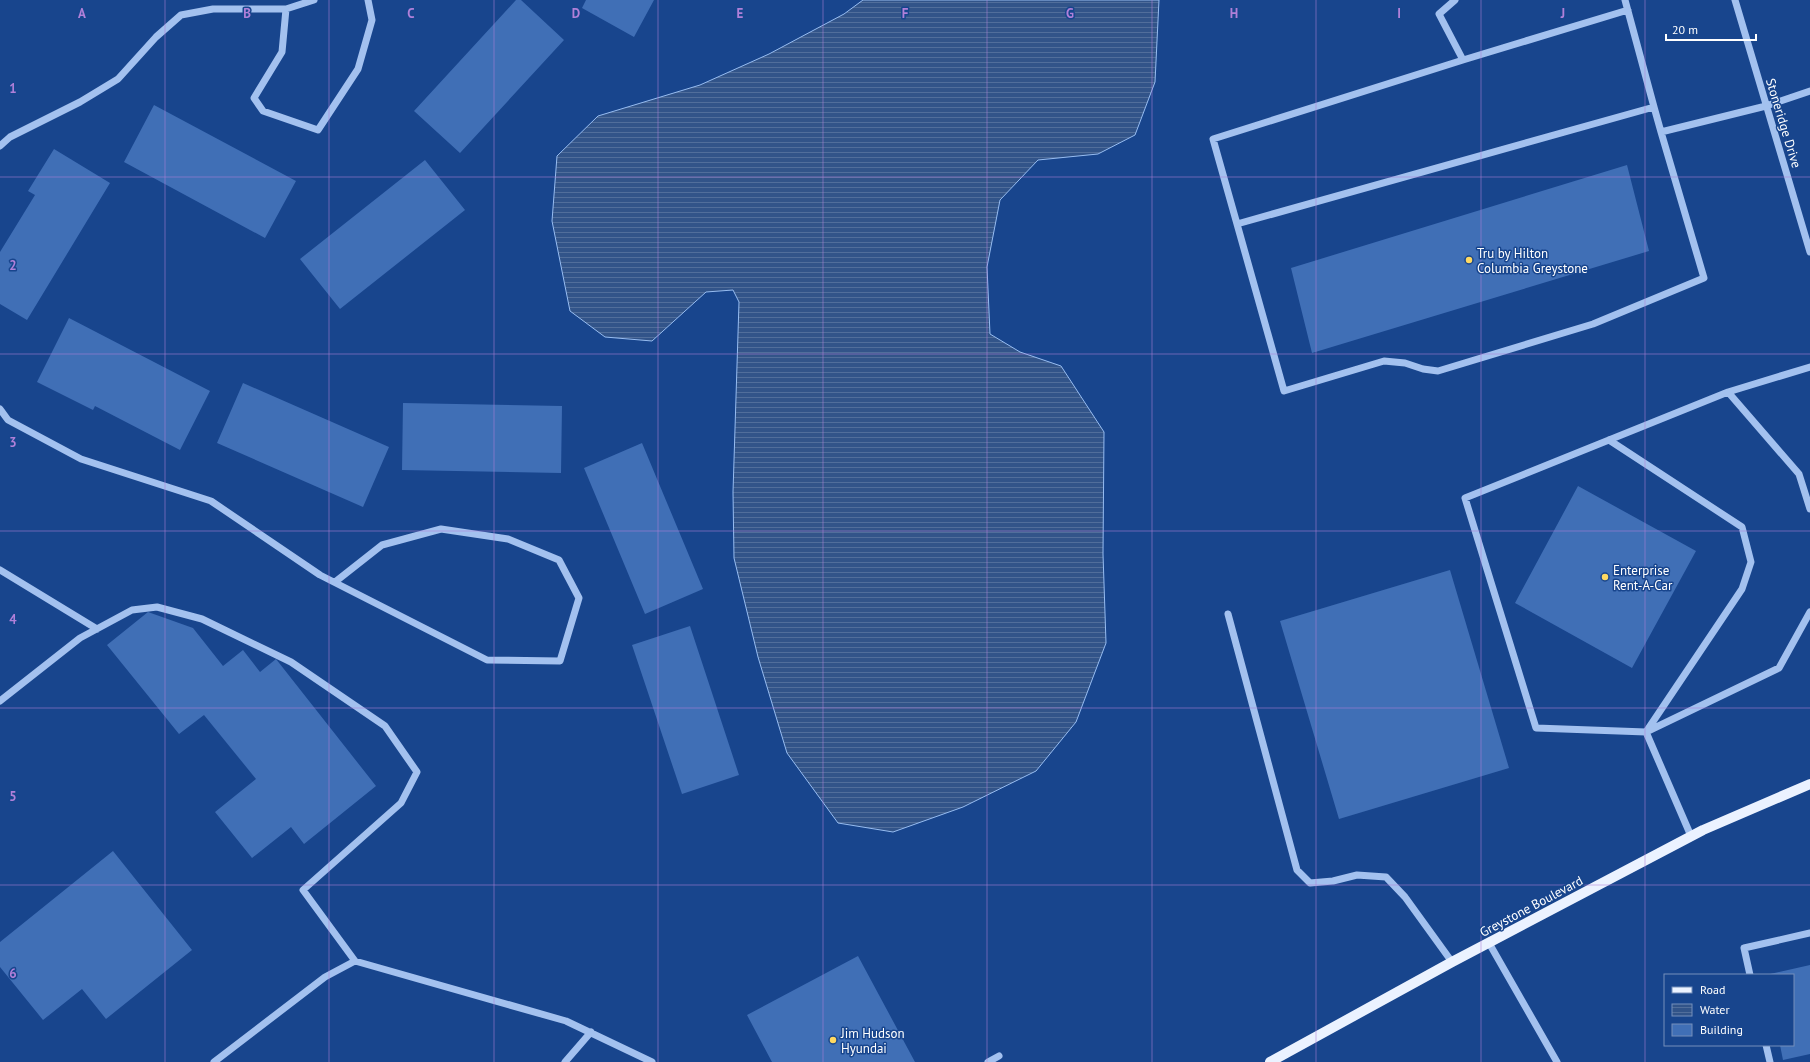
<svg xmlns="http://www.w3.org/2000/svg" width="1810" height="1062" font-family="'PT Sans',sans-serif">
<defs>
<pattern id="water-rules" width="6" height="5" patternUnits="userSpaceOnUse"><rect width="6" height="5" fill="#325489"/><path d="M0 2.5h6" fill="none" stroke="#516e9b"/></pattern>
</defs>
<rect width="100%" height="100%" fill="#18458d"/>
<path fill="url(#water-rules)" stroke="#96bcf1" d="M863 0H1159L1155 82 1135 135 1098 154 1038 160 1000 200 987 267 990 334 1020 352 1061 366 1104 432 1103 554 1106 643 1076 722 1036 771 963 807 893 832 838 823 787 753 758 657 734 558 733 492 739 302 733 290 706 292 652 341 605 337 570 311 552 221 557 156 598 116 700 85 769 54 844 14Z"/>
<path fill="#406fb6" d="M516 0H521L564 40 460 153 414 111Z
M586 0H654L634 37 582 8Z
M154 105 296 181 265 238 124 162Z
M54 149 110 183 27 320 0 304V252L35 195 28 191Z
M425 160 465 210 340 309 300 259Z
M1627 165 1649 251 1312 353 1291 268Z
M69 318 210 391 180 450 95 406 93 410 37 382Z
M243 383 389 447 363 507 217 443Z
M403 403 562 406 561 473 402 470Z
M642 443 703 589 645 614 584 468Z
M1578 486 1696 551 1632 668 1515 603Z
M1450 570 1509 768 1339 819 1280 621Z
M148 612 193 628 223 666 243 650 260 672 276 659 376 786 304 844 291 827 252 858 215 812 256 779 204 715 179 734 107 645Z
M690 626 739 775 682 794 632 645Z
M113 851 192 950 106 1019 82 989 43 1020 0 967V942Z
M858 956 915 1062H772L747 1015Z
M1810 965V1054L1783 1060 1780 1045H1793V975L1770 974Z"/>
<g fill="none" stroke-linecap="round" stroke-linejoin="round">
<path stroke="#a3c1ef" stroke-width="7" d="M1455 0 1439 14 1463 60 1628 10
M1625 0 1654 107
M1735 0 1810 252
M286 9 282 52 254 98 263 111 318 130 358 69 372 20 368 0
M1661 132 1704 278 1593 324 1438 371 1423 369 1405 363 1384 361 1284 391 1237 224 1654 107 1661 132 1766 106 1810 91
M0 146 10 137 80 102 118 79 156 37 181 15 213 9H286L314 0
M1237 224 1213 139 1463 60
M1810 367 1728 392 1799 474 1810 509
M0 409 8 420 81 459 211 501 320 575 487 660 560 661 579 598 559 560 508 539 441 529 382 545 335 582
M1609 440 1742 527 1751 562 1742 589 1646 732 1536 728 1465 498 1728 392
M0 570 97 629
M1228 614 1297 870 1310 883 1333 881 1357 875 1386 877 1405 897 1452 962
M0 701 80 638 132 610 157 607 202 619 291 662 385 726 417 772 401 803 303 890 355 961 566 1021 652 1062
M1691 836 1646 732 1779 668 1810 612
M1489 943 1557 1062
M1750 975 1744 948 1810 933
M1766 1045 1770 1062
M214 1062 325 977 355 961
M565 1062 591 1032
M988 1062 999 1056"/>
<path stroke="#ebf2ff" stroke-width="10" d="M1270 1062 1452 962 1703 830 1810 784"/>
</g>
<path fill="none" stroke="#b080d9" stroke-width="1" stroke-opacity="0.55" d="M165 0V1062M329 0V1062M494 0V1062M658 0V1062M823 0V1062M987 0V1062M1152 0V1062M1316 0V1062M1481 0V1062M1645 0V1062M0 177H1810M0 354H1810M0 531H1810M0 708H1810M0 885H1810"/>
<g fill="#ffd961" stroke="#18458d" stroke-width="1.5">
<circle cx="1469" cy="260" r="4"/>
<circle cx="1605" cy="577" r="4"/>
<circle cx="833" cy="1040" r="4"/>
</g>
<g text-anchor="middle" stroke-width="3" stroke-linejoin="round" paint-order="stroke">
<g font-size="13" fill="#fff" stroke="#18458d">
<text transform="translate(1784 123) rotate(73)" y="5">Stoneridge Drive</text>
<text transform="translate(1531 906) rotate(-28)" y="5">Greystone Boulevard</text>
</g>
<g font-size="13" fill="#fff" stroke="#18458d" text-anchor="start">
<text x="1477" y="258">Tru by Hilton<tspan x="1477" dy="15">Columbia Greystone</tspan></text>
<text x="1613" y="575">Enterprise<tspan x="1613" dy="15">Rent-A-Car</tspan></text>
<text x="841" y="1038">Jim Hudson<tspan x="841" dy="15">Hyundai</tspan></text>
</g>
</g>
<g font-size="13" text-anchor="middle" font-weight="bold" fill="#b080d9" stroke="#18458d" stroke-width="3" stroke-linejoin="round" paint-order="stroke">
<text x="82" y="18">A</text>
<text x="247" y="18">B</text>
<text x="411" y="18">C</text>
<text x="576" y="18">D</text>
<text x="740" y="18">E</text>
<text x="905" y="18">F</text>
<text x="1070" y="18">G</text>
<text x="1234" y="18">H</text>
<text x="1399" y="18">I</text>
<text x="1563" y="18">J</text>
<text x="13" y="93">1</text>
<text x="13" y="270">2</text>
<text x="13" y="447">3</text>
<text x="13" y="624">4</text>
<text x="13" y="801">5</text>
<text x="13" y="978">6</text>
</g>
<rect x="1664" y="974" width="130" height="72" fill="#18458d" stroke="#748fbb"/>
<rect x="1672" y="987" width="20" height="6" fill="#ebf2ff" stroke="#748fbb"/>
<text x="1700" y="994" font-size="12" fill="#ffffff">Road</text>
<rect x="1672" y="1004" width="20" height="12" fill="url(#water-rules)" stroke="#748fbb"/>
<text x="1700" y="1014" font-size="12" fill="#ffffff">Water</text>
<rect x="1672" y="1024" width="20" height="12" fill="#406fb6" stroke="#748fbb"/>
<text x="1700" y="1034" font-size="12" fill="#ffffff">Building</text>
<path d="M1666 34v6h90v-6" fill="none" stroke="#ffffff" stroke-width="2"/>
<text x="1672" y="34" font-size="12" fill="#ffffff" stroke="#18458d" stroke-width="3" paint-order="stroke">20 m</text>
</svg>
